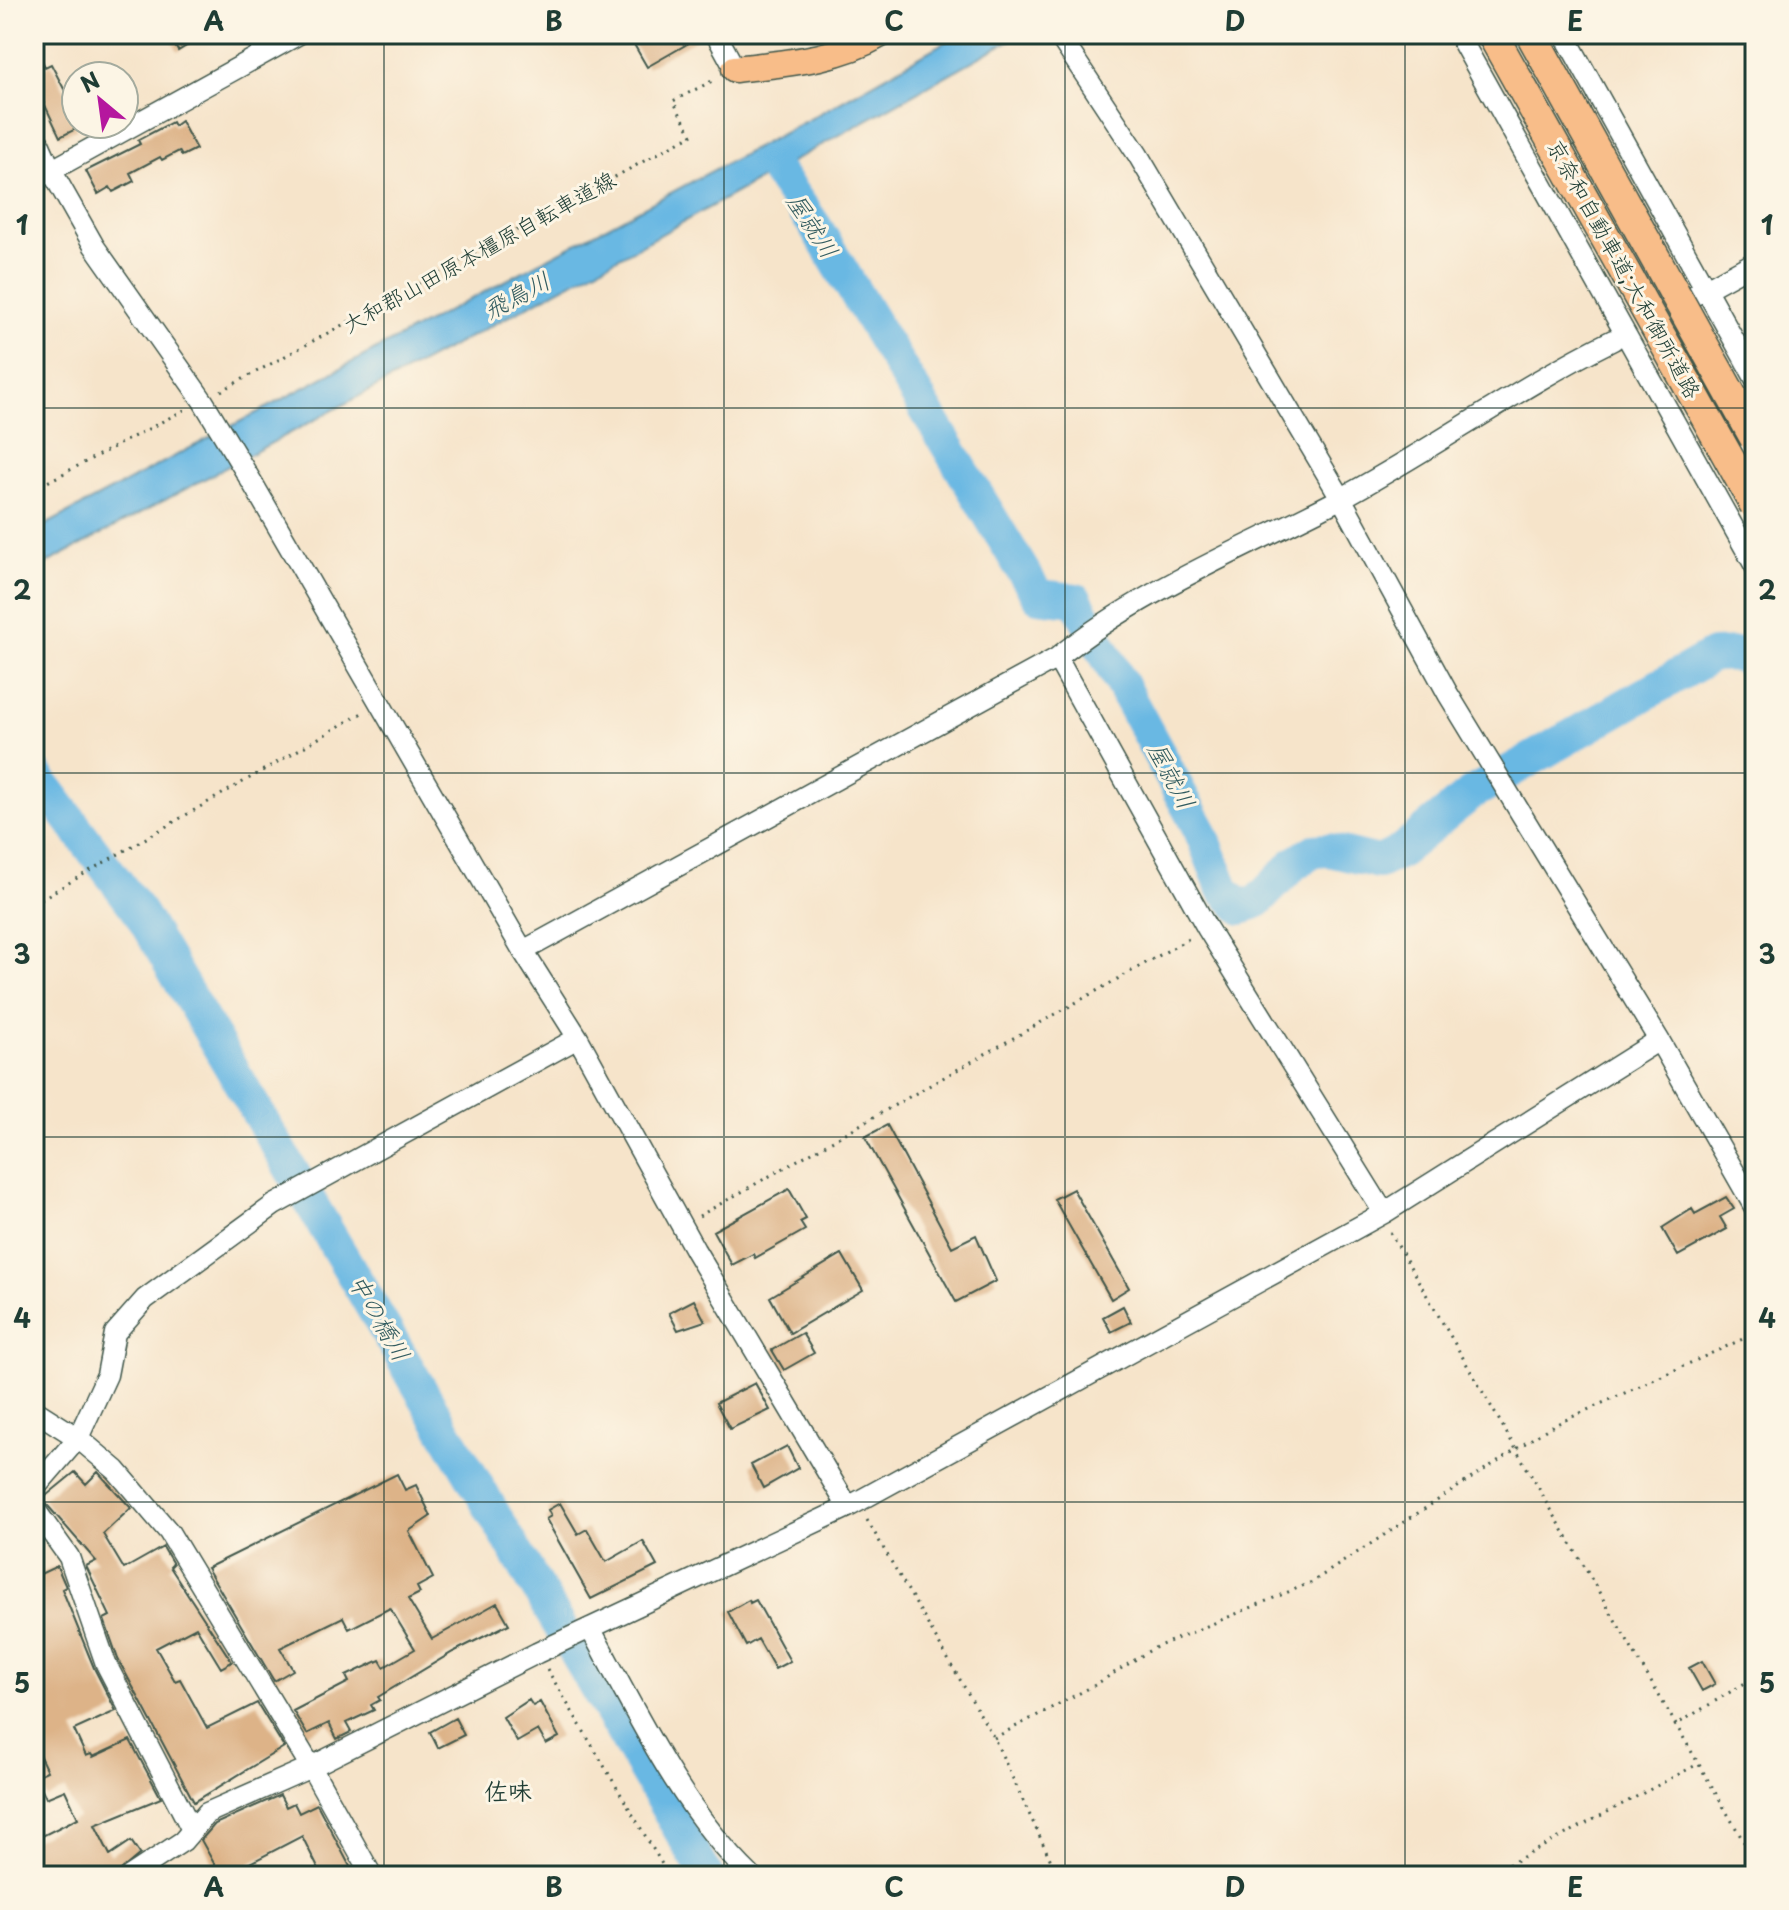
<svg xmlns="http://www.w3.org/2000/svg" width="1789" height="1910" font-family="'Playpen Sans','Klee One',sans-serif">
<rect width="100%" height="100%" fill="#fcf5e5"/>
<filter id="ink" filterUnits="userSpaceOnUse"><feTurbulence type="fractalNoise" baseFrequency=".0125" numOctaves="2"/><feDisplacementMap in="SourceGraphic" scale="16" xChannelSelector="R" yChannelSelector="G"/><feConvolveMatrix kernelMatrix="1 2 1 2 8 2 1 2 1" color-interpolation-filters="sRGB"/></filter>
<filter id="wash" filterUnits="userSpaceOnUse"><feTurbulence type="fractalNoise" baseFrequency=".006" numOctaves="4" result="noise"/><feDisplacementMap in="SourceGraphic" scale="32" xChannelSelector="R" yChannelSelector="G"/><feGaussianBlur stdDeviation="1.8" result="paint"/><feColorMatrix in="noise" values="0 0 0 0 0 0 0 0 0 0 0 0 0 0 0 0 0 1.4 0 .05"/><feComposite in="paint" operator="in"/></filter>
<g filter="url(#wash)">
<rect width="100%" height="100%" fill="#f6e4ca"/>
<path fill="#69b8e3" stroke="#447a8c" stroke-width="2" d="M959 34H1021L640 246 34 570V531L806 121Z"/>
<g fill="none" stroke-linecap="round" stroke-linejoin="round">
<path stroke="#69b8e3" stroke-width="34" d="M769 161 815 226 1038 596 1076 600 1200 830 1224 890 1242 908 1258 901 1294 864 1314 851 1329 850 1379 862 1398 853 1472 793 1713 655 1741 654 1755 668
M34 772 140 913 707 1876"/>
</g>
<g id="blocks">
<path fill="#ddb388" d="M168 34H206L178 51Z
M628 34H703V35L647 67Z
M34 44 45 67 51 64 76 112V129L60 137 34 82Z
M181 121 196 149 182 156 179 151 162 160 160 157 130 173 134 181 113 192 110 187 98 194 86 171 140 144 138 140 172 122 174 126Z
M887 1125 952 1247 976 1235 996 1281 956 1302 865 1137Z
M789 1189 806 1219 800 1222 805 1230 755 1258 753 1254 732 1265 713 1231Z
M1073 1189 1129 1288 1111 1299 1054 1199Z
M1726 1197 1734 1209 1720 1217 1727 1229 1678 1256 1662 1228 1692 1209 1695 1214Z
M842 1254 863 1290 790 1333 770 1297Z
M694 1300 705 1321 678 1330 669 1313Z
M1123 1306 1131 1322 1111 1332 1103 1317Z
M802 1333 814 1353 784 1370 772 1350Z
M755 1383 770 1410 730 1429 716 1403Z
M787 1446 798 1468 763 1488 751 1465Z
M75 1472 86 1484 98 1472 131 1508 103 1534 124 1569 163 1547 173 1564 170 1567 232 1662 221 1668 196 1627 156 1648 175 1681 180 1679 207 1728 257 1703 284 1747 194 1802 118 1659 104 1619 110 1616 86 1566 96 1561 42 1499Z
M397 1474 405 1490 416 1485 431 1516 409 1531 433 1578 417 1587 420 1593 408 1599 432 1639 497 1603 509 1624 453 1652 378 1697 380 1700 371 1705 374 1710 346 1723 351 1732 337 1739 329 1723 307 1734 293 1711 349 1682 346 1676 380 1660 384 1667 415 1649 390 1608 349 1629 343 1617 280 1648 293 1670 274 1681 207 1568Z
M560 1503 578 1534 587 1529 606 1562 643 1541 657 1566 591 1599 546 1519 551 1516 548 1510Z
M57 1566 66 1587 62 1589 94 1668 116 1711 74 1730 86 1756 91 1754 93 1757 130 1740 161 1798 95 1825 110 1855 131 1841 140 1854 114 1876H40L34 1863V1840L78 1818 65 1790 46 1798 36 1776 47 1771 34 1744V1577Z
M749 1600 750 1603 756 1600 790 1661 775 1669 758 1639 746 1646 728 1612Z
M1702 1661 1715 1684 1702 1691 1689 1668Z
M529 1700 533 1706 540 1702 559 1737 546 1744 538 1730 517 1742 503 1717Z
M455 1718 464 1735 438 1748 430 1732Z
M280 1795 286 1807 294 1803 299 1813 317 1804 355 1876H322L302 1836 246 1865 251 1876H221L201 1840 215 1824Z"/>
</g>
</g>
<g filter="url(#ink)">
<use href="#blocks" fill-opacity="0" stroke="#3f564a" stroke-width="2"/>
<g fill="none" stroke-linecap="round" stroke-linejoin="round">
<g stroke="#3f564a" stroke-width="23">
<path id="minor" d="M716 34 735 69
M1058 34 1138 155 1341 498 1448 694 1659 1040 1755 1208
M1458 34 1755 566
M1564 34 1755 378
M1065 44 1083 34
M34 132 51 170 94 246 203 401 253 484 523 951 578 1038 695 1250 848 1507
M34 180 299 34
M1695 295 1755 262
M1057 658 1207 928 1384 1213
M523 951 1057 658C1139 591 1244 549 1338 500 1432 450 1518 387 1613 340
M34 1410 78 1438 116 1470 169 1532 311 1767 372 1876
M34 1489 78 1438 107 1375 115 1333 145 1299 274 1205 578 1038
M34 1508 69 1557 106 1664 191 1828
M590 1628C637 1714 680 1807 751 1876
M130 1876 183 1841 207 1813 311 1767 537 1653 848 1507 1384 1213 1659 1040"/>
</g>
<g stroke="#3f564a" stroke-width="29">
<path id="major" d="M735 69C786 63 836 60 881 34"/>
</g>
<path stroke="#3f564a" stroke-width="3" stroke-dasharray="2 6" stroke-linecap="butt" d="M221 391 692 135 673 101 714 80
M34 489 186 409
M34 903 362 713
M699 1216 1190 938
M1390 1232 1755 1861
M867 1520 994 1738 1058 1876
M547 1669 669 1876
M1674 1726 1755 1677
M994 1738 1095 1685 1152 1649 1312 1582 1550 1427 1745 1338 1755 1327
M1487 1876 1698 1764"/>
<use href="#minor" stroke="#fff" stroke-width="20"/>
<use href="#major" stroke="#f8bd89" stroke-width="26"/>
<g stroke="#3f564a" stroke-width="33" stroke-linecap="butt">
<path id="highway-bridge" d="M1492 34 1755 505
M1531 34 1755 438"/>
</g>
<use href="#highway-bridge" stroke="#f8bd89" stroke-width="30"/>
</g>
</g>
<path fill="none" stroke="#1f3d34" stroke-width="2" stroke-opacity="0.55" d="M384 34V1876M724 34V1876M1065 34V1876M1405 34V1876M34 408H1755M34 773H1755M34 1137H1755M34 1502H1755"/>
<g text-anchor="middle" stroke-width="6" stroke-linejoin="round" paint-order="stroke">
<g font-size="22" fill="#1f3d34" stroke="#fcf5e5">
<text transform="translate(479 252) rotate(-29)" y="8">大和郡山田原本橿原自転車道線</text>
<text transform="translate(1624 269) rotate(61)" y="8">京奈和自動車道;大和御所道路</text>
</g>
<g font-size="24" font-style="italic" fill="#325c60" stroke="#fcf5e5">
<text transform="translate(812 226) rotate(57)" y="8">屋就川</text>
<text transform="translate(517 296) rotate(-28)" y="8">飛鳥川</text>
<text transform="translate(1171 776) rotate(62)" y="8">屋就川</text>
<text transform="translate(379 1318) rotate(60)" y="8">中の橋川</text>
</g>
<g font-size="24" font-weight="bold" fill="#1f3d34" stroke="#fcf5e5">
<text x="508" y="1800">佐味</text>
</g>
</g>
<rect width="1789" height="1910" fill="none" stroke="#fcf5e5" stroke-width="88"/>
<g transform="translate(100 100) rotate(331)"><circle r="38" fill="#fcf5e5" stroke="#a4ab9e" stroke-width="2"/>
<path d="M0-6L14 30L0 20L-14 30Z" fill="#b5179e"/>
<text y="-12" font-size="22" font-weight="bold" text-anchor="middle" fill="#1f3d34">N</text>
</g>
<rect x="44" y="44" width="1701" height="1822" fill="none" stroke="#1f3d34" stroke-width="3"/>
<g font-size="26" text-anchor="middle" font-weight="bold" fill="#1f3d34">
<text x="214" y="31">A</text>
<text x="554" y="31">B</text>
<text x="894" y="31">C</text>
<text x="1235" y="31">D</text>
<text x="1575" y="31">E</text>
<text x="22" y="235">1</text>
<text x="1767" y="235">1</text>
<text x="22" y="600">2</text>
<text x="1767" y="600">2</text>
<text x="22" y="964">3</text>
<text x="1767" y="964">3</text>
<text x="22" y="1328">4</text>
<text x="1767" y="1328">4</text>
<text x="22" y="1693">5</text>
<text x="1767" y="1693">5</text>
<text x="214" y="1897">A</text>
<text x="554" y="1897">B</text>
<text x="894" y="1897">C</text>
<text x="1235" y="1897">D</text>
<text x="1575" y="1897">E</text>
</g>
</svg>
